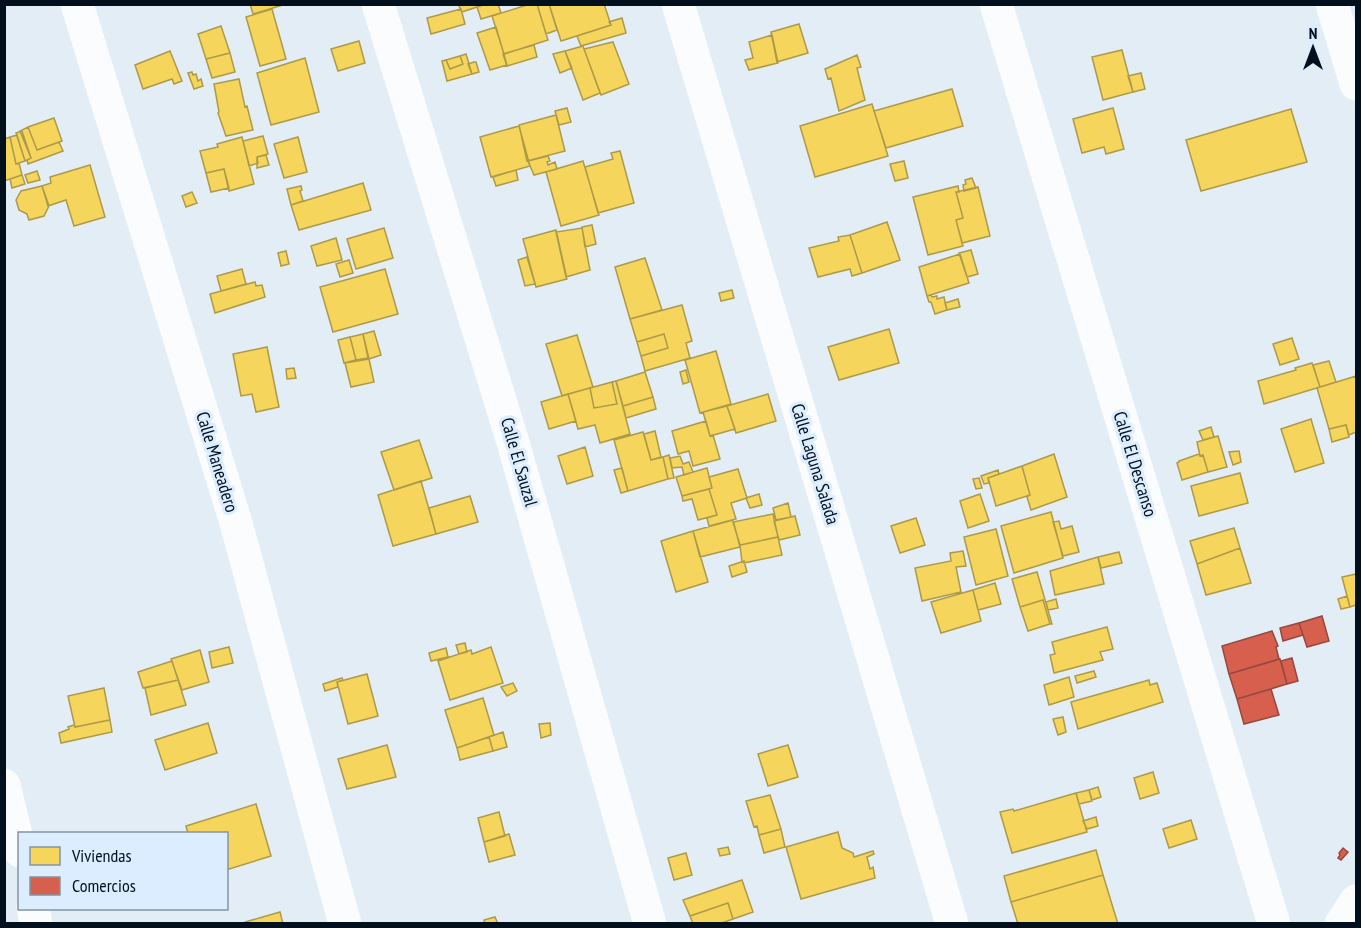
<svg xmlns="http://www.w3.org/2000/svg" width="1361" height="928" font-family="'PT Sans Narrow',sans-serif">
<rect width="100%" height="100%" fill="#e3edf6"/>
<path fill="#f6d55c" stroke="#ad9a49" stroke-width="1.5" d="M250 4H286L253 14Z
M458 4H486L462 12Z
M486 4H498L501 13 481 19 477 7Z
M530 4H537L548 40 504 54 492 16Z
M537 4H549L557 30 546 34Z
M549 4H604L611 25 561 41Z
M272 9 286 59 260 66 246 17Z
M461 9 465 24 431 34 427 18Z
M622 18 626 33 581 46 577 36 611 25 609 22Z
M799 24 808 53 777 62 771 32Z
M221 26 230 53 206 59 198 34Z
M496 27 507 65 490 70 477 33Z
M772 35 778 63 749 70 745 60 753 58 749 42Z
M359 41 365 63 338 71 331 49Z
M613 42 629 84 601 95 584 49Z
M534 45 537 57 507 66 503 54Z
M583 46 600 93 583 100 565 51Z
M1122 50 1133 92 1103 100 1092 57Z
M170 51 182 81 174 84 172 79 143 89 135 65Z
M565 51 572 68 560 73 553 54Z
M230 53 235 72 212 78 206 59Z
M466 54 472 74 447 81 442 61 446 60 450 69 463 64 460 56Z
M857 55 861 67 857 68 865 100 839 111 831 78 828 79 825 69Z
M460 56 463 64 450 69 446 60Z
M305 58 319 112 271 125 257 73Z
M474 62H476L479 72 472 74 468 64Z
M192 72 193 75 196 74 198 81 201 79 203 86 194 89 188 73Z
M1141 73 1145 89 1133 92 1128 76Z
M239 79 245 107 247 106 253 130 226 136 218 113 219 112 214 84Z
M952 89 963 126 886 148 874 111Z
M872 104 888 156 815 177 800 126Z
M567 108 571 122 559 125 555 111Z
M1113 108 1124 149 1106 154 1104 147 1082 153 1073 119Z
M1291 109 1307 162 1201 191 1186 140Z
M556 115 565 151 527 161 519 125Z
M54 118 62 141 37 150 28 127Z
M519 126 530 166 491 177 480 137Z
M28 127 37 150 59 142 63 151 28 164 27 160 31 158 20 131Z
M22 131 31 158 25 161 16 133Z
M17 135 25 161 16 164 10 137Z
M263 136 268 154 257 157 258 163 249 166 243 141Z
M10 137 16 164 19 163 22 175 4 181V139Z
M242 137 254 184 229 191 224 169 206 173 200 151 218 147 217 144Z
M298 137 307 172 284 178 274 144Z
M620 151 634 203 598 213 585 167 613 159 611 153Z
M266 155 269 165 257 168V157Z
M548 156 550 161 547 162 548 165 555 162 557 169 534 175 528 161Z
M583 161 599 215 561 226 546 172Z
M904 161 908 178 895 181 890 164Z
M90 165 105 217 74 226 66 200 48 206 42 186 51 183 50 177Z
M224 169 229 188 211 192 206 173Z
M516 170 518 180 496 186 493 177Z
M37 171 40 180 28 183 25 175Z
M22 175 25 184 12 188 10 179Z
M972 178 976 188 964 191 963 185 966 184 965 180Z
M363 183 371 210 299 230 291 205Z
M42 186 49 206 44 216 29 220 27 214 19 210 16 200 21 191Z
M301 186 302 190 300 191 303 201 291 205 287 189Z
M958 186 959 192H956L963 218 956 220 963 246 928 255 913 197Z
M978 187 990 236 962 243 956 220 963 218 956 192Z
M192 192 197 203 186 207 182 196Z
M887 222 900 260 862 273 850 235Z
M592 225 596 244 585 247 582 227Z
M384 228 393 258 356 269 347 239Z
M582 228 590 270 566 277 556 232Z
M556 230 567 279 536 287 523 239Z
M850 235 862 273 852 276 850 269 818 277 809 248 839 241 838 237Z
M336 238 342 260 317 266 311 246Z
M971 250 978 274 967 277 959 253Z
M286 251 289 264 281 266 278 253Z
M960 254 969 283 927 296 919 267Z
M527 257 535 284 525 286 518 260Z
M645 258 662 310 630 319 615 267Z
M349 260 353 273 340 277 336 264Z
M242 269 246 284 221 291 217 276Z
M385 269 398 314 333 332 320 287Z
M255 282 256 286 262 285 265 297 215 313 210 294Z
M732 290 734 298 721 301 719 293Z
M931 295 932 297 937 296V299L944 297 947 310 935 314 931 302H929L927 296Z
M958 299 960 307 947 310 945 303Z
M682 305 692 341 686 343 690 358 645 371 641 356 668 348 664 334 637 342 630 319Z
M889 329 899 363 839 380 828 347Z
M374 331 381 355 369 359 363 334Z
M363 334 368 358 356 360 350 337Z
M664 334 668 348 641 356 637 342Z
M577 335 593 387 562 396 546 344Z
M350 337 356 360 344 363 338 340Z
M1292 338 1299 359 1280 365 1273 344Z
M267 347 279 407 256 412 252 394 241 396 233 354Z
M716 351 731 404 700 413 685 360Z
M369 359 374 382 351 387 345 363Z
M1329 361 1336 382 1320 387 1313 365Z
M1312 363 1320 387 1264 404 1258 381 1296 370 1295 368Z
M294 368 296 378 287 379 286 369Z
M686 370 689 382 683 384 680 372Z
M645 372 653 397 623 406 616 381Z
M1356 376V432L1349 435 1346 425 1329 429 1317 388Z
M616 381 630 434 600 443 595 425 578 429 568 394 590 388 594 408 617 404 612 382Z
M612 382 617 404 594 408 590 388Z
M568 394 576 421 549 429 541 402Z
M768 394 776 421 736 433 727 406Z
M653 397 656 409 626 418 623 406Z
M727 406 735 429 710 436 703 412Z
M1311 419 1324 463 1295 472 1281 429Z
M706 421 710 436 713 435 720 459 693 466 689 451 678 454 672 431Z
M1346 425 1349 437 1332 442 1329 429Z
M1211 427 1214 437 1203 440 1199 431Z
M655 431 661 457 651 460 644 434Z
M643 432 651 460 663 457 668 479 628 491 614 440Z
M1218 436 1227 467 1208 472 1203 455 1200 456 1197 442Z
M419 440 432 478 394 490 381 452Z
M585 447 593 476 567 484 558 456Z
M1239 451 1241 462 1233 465 1229 452Z
M1054 454 1067 497 1031 510 1027 497 1030 495 1022 466Z
M1199 454 1200 456 1203 455 1208 472 1182 480 1177 463 1179 462V461Z
M669 455 674 478 668 479 663 457Z
M680 456 683 464 689 462 693 472 684 475 682 467 672 468 670 458Z
M1022 466 1030 495 996 506 988 478Z
M622 468 628 491 621 493 614 470Z
M707 468 712 488 682 496 676 477Z
M738 469 747 498 731 503 736 519 709 526 707 518 717 515 709 489 712 488 709 477Z
M998 470 999 474 988 478 989 483 984 484 981 476Z
M1240 473 1248 503 1199 516 1191 486Z
M979 478 982 488 976 489 973 479Z
M421 481 436 534 393 546 378 495Z
M709 489 717 515 698 520 692 499 683 501 682 496Z
M759 494 762 505 750 508 746 498Z
M980 494 989 521 968 528 960 501Z
M470 496 478 522 436 534 429 508Z
M788 503 791 517 776 520 773 508Z
M1051 512 1063 558 1014 573 1001 526Z
M773 514 778 537 740 545 733 522Z
M795 516 800 535 779 540 774 521Z
M916 518 925 545 900 553 891 526Z
M733 520 740 547 700 557 693 531Z
M1059 521 1061 529 1072 526 1079 552 1063 556 1053 522Z
M1234 528 1240 548 1197 564 1190 541Z
M996 529 1008 576 976 585 964 537Z
M693 531 708 582 676 592 661 541Z
M778 537 782 555 744 563V561L742 562 740 545Z
M1240 548 1251 583 1206 595 1197 564Z
M963 551 966 566 956 567 961 592 922 601 915 568 951 561 950 553Z
M1119 552 1122 563 1101 568 1098 557Z
M1098 557 1104 584 1055 595 1050 571Z
M744 561 747 572 732 577 729 566Z
M1037 572 1052 624H1050L1043 600 1020 607 1012 579Z
M1356 574V605L1350 607 1342 577Z
M995 583 1001 604 978 610 973 590Z
M973 590 981 621 941 633 931 602Z
M1347 596 1350 607 1341 609 1338 599Z
M1056 599 1058 608 1048 610 1046 602Z
M1043 600 1050 624 1028 631 1020 607Z
M1107 627 1113 649 1100 652 1103 660 1054 673 1050 655 1055 654 1052 642Z
M465 643 467 652 459 654 456 645Z
M229 647 233 663 212 668 209 652Z
M491 647 503 683 450 700 438 661 471 650 472 654Z
M446 648 448 657 431 661 429 653Z
M200 650 209 682 182 690 171 659Z
M172 661 178 680 143 688 138 672Z
M1094 671 1096 677 1077 683 1075 676Z
M367 674 378 716 348 724 337 682Z
M1069 677 1074 697 1049 705 1044 685Z
M342 678 343 680 337 682 338 687 325 691 323 684Z
M178 680 186 705 151 715 145 688Z
M1149 680 1150 685 1157 683 1163 702 1078 729 1071 702Z
M513 683 517 691 507 696 501 687Z
M104 688 110 720 75 727 68 696Z
M483 698 494 735 457 748 445 710Z
M1063 717 1066 732 1058 735 1053 719Z
M110 720 112 732 61 743 59 733 69 729 68 727 74 725 75 727Z
M208 723 217 753 165 770 155 740Z
M550 723 551 735 541 738 539 724Z
M503 732 507 747 493 751 489 737Z
M489 737 493 751 460 760 457 748Z
M387 745 396 777 347 789 338 759Z
M788 745 798 777 768 786 758 754Z
M1153 772 1159 793 1140 799 1134 778Z
M1098 787 1101 797 1092 800 1089 790Z
M1089 790 1092 801 1079 804 1076 793Z
M1076 793 1087 832 1012 853 1000 812 1013 809 1014 811Z
M770 795 781 829 759 835 757 826 754 827 746 801Z
M256 804 271 856 226 870V834H188L186 826Z
M499 812 505 836 484 842 478 818Z
M1096 817 1098 826 1087 829 1083 821Z
M1191 820 1197 839 1169 848 1163 829Z
M781 829 785 847 764 853 759 835Z
M838 832 842 848 853 853 854 857 873 851 874 854 867 857 870 869 873 867 875 878 801 899 786 847Z
M509 834 515 855 489 862 484 842Z
M728 847 730 854 720 856 718 849Z
M1096 850 1103 875 1011 902 1004 876Z
M686 853 692 875 674 880 668 858Z
M1103 875 1118 924H1018L1011 902Z
M742 880 753 912 733 919 728 903 690 916 683 900Z
M728 903 733 919 719 924H693L690 916Z
M280 912 283 924H245V922Z
M495 917 498 924H485L484 920Z"/>
<path fill="#d6604d" stroke="#96483f" stroke-width="1.5" d="M1322 616 1329 641 1307 647 1299 623Z
M1299 623 1303 635 1283 641 1280 628Z
M1272 631 1278 646 1276 647 1279 659 1229 674 1222 646Z
M1292 658 1298 681 1287 684 1281 661Z
M1280 659 1287 684 1237 699 1229 674Z
M1271 689 1279 715 1244 724 1237 699Z
M1343 848 1348 852 1341 860 1338 858 1340 855 1339 853Z"/>
<g fill="none" stroke-linecap="round" stroke-linejoin="round">
<path stroke="#fbfcfe" stroke-width="33" d="M77 4 236 523 345 924
M378 4 512 439 650 924
M678 4 952 924
M996 4 1274 924
M1332 4 1356 84
M4 785 20 851
M33 908 36 924
M1341 924 1356 901"/>
</g>
<g text-anchor="middle" stroke-width="6" stroke-linejoin="round" paint-order="stroke">
<g font-size="18" fill="#020f1d" stroke="#dbedfe">
<text transform="translate(217 462) rotate(73)" y="6">Calle Maneadero</text>
<text transform="translate(519 462) rotate(74)" y="6">Calle El Sauzal</text>
<text transform="translate(815 464) rotate(73)" y="6">Calle Laguna Salada</text>
<text transform="translate(1135 464) rotate(73)" y="6">Calle El Descanso</text>
</g>
</g>
<rect width="1361" height="928" fill="none" stroke="#020f1d" stroke-width="12"/>
<rect x="18" y="832" width="210" height="78" fill="#dbedfe" stroke="#8494a4" stroke-width="1.5"/>
<rect x="30" y="847" width="30" height="18" fill="#f6d55c" stroke="#8494a4" stroke-width="1.5"/>
<text x="72" y="862" font-size="18" fill="#020f1d">Viviendas</text>
<rect x="30" y="877" width="30" height="18" fill="#d6604d" stroke="#8494a4" stroke-width="1.5"/>
<text x="72" y="892" font-size="18" fill="#020f1d">Comercios</text>
<g transform="translate(1313 48)" stroke="#dbedfe" stroke-width="4.5" paint-order="stroke">
<path d="M0-4.5L10 22L0 15L-10 22Z" fill="#020f1d"/>
<text y="-9" font-size="16" font-weight="bold" text-anchor="middle" fill="#020f1d">N</text>
</g>
</svg>
